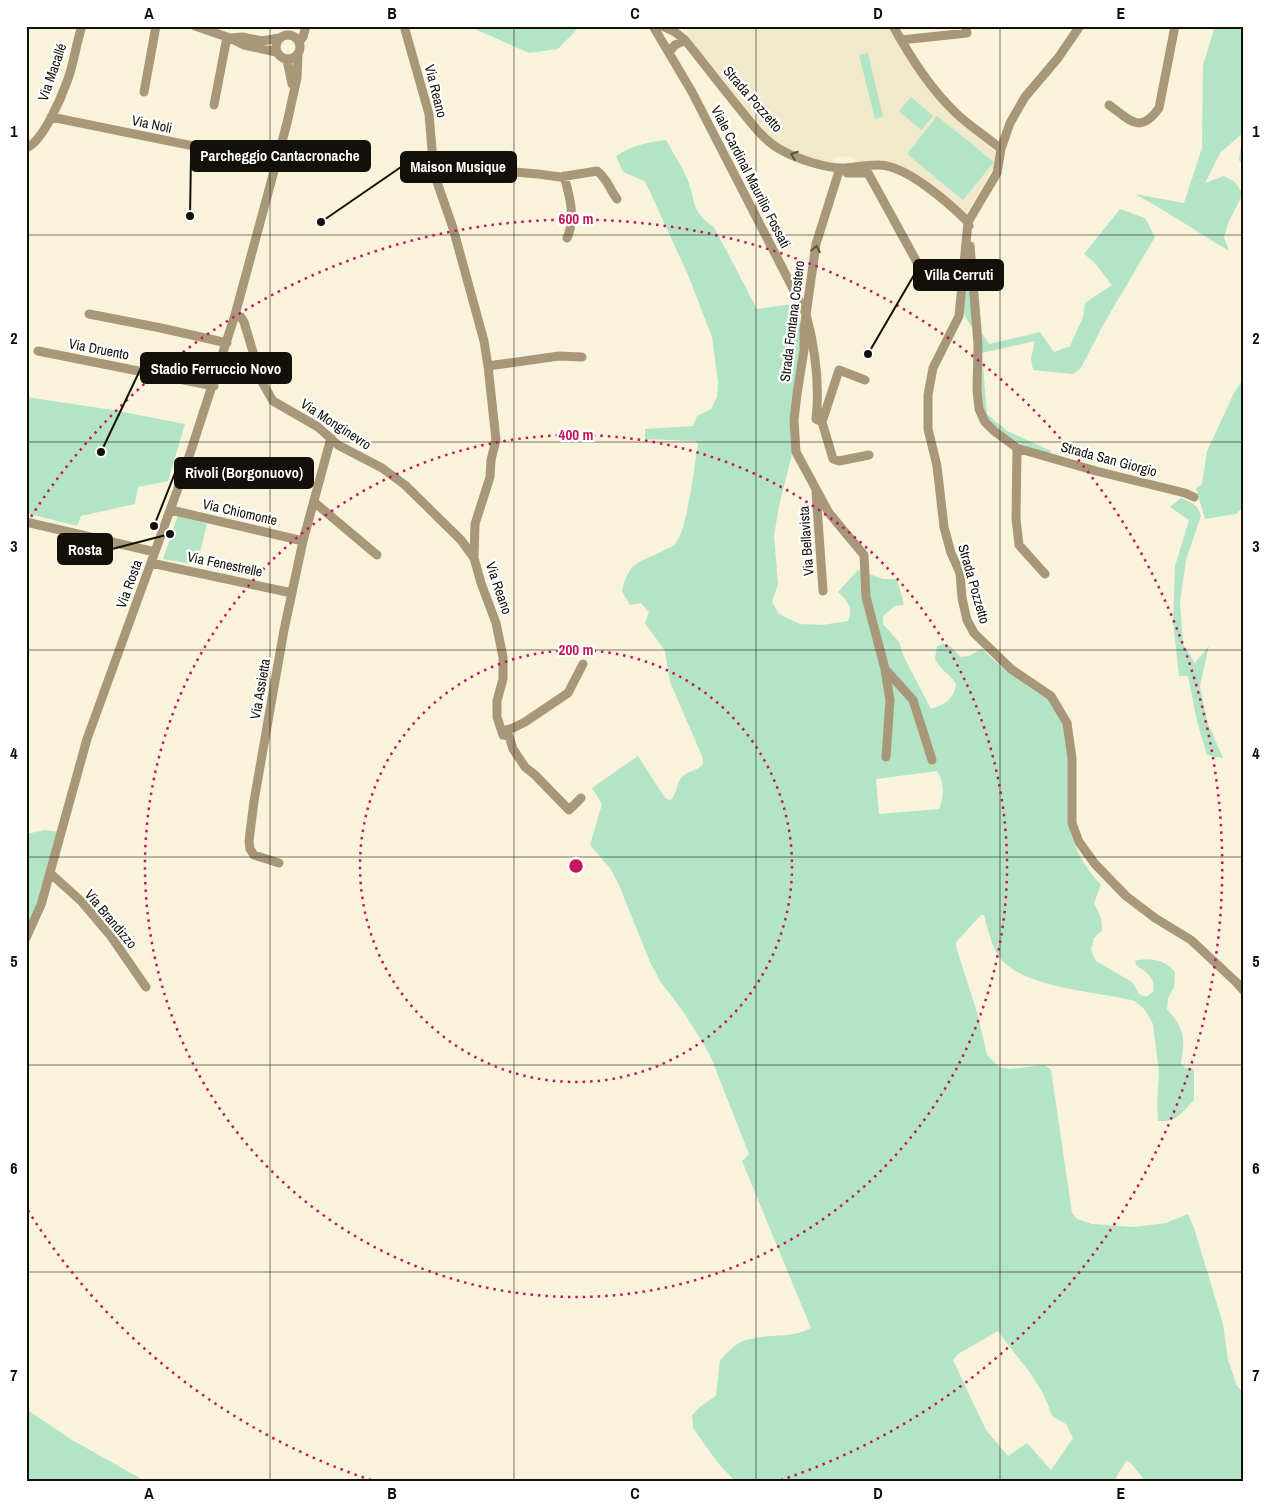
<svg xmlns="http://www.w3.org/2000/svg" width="1270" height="1507" font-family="'Archivo Narrow',sans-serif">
<rect width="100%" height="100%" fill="#f9f3dc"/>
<path fill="#f1e9cb" d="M688 26H887L943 105 959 122 979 135 990 146 995 153 994 165 990 174 965 216 930 187 898 164 880 160 856 162 849 156 835 158 829 164 785 149 770 138 754 122 693 44 687 33Z"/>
<path fill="#b2e4c5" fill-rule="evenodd" d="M468 26H580L558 49 529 53Z
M1215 26H1244V168L1239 160 1243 133 1220 153 1205 183 1224 176 1235 182 1243 194 1228 223 1224 237 1229 251C1197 232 1167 211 1135 194L1184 203 1202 148 1203 65Z
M868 53 883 117 875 119 859 55Z
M911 97 933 116 921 130 899 111Z
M937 116 994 162 963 200 907 154Z
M666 140C673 153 681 165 687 178 696 200 690 212 714 227L757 309 792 304 800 316V347L793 450 779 506 774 536 778 584 772 602 779 614 800 624 822 625 848 621C854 607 847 601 838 592L858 570 883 579H897L904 605 895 606 883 616V624L899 642 904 657 931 709C946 703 953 701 956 684 950 674 940 670 935 659L937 646 943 644 950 646 961 657 969 656 982 649C991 657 999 665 1008 672 1020 680 1041 689 1050 699 1078 736 1065 779 1069 821 1071 846 1085 867 1101 885L1094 903 1101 918 1102 930 1094 938 1091 950 1096 961 1132 982 1139 994 1146 997 1153 992C1156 977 1147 973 1136 965L1135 961C1150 957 1165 960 1175 972L1174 987 1168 998 1167 1009C1185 1030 1185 1037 1181 1063L1185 1068 1194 1069V1100C1181 1113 1178 1122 1158 1121L1157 1104 1159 1072 1153 1024 1145 1010 1135 1001C1098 991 1025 989 1000 958 991 946 988 929 984 915H981L956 942V947L977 1012 987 1055 999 1067 1009 1069 1045 1065 1051 1070 1072 1213 1077 1219 1092 1224 1134 1227 1166 1223 1188 1214 1194 1228 1223 1324 1228 1360 1237 1386 1244 1393V1481H1145L1130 1462 1126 1461 1114 1481H735L718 1463 693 1428 692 1415 701 1406 716 1396 720 1360C726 1354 734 1345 741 1342 764 1332 790 1340 811 1328L742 1161 749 1154 710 1055 685 1014 660 981 650 962 619 885 610 868 590 845 602 804 592 788 638 756 665 798 670 800C677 795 676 785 681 778 687 771 697 771 703 764L702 756 670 682 665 651 645 623 649 612 641 603 630 605 622 591C629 562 637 563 663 551 667 548 673 547 676 543 688 526 694 467 698 445L696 441 645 439V429L693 426 697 416 711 409 717 397 718 382 712 337 688 275 645 181 623 172 616 156C630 146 649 142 666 140ZM937 771C945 783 944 797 939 809L879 814 876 779ZM998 1331C1018 1360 1042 1381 1052 1416L1066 1424 1073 1438 1051 1470 1027 1443 1008 1456 986 1430 953 1360 958 1354Z
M1120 209 1145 218 1155 237 1103 325 1081 368 1073 374 1033 370 1031 359 1035 341 982 353 987 414 1007 431 1051 451V455L1009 439 988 422 981 401 980 340 963 313 968 263 974 241 982 333 989 344 1040 332 1054 352 1070 346 1083 317 1085 303 1112 285 1094 262 1084 254Z
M1244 378V506L1236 514 1205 519 1196 488 1202 484 1207 451 1235 391Z
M26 397 113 410 185 424 168 481 138 487 135 504 81 516 77 526 26 513Z
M1181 498C1191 502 1198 505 1201 516L1186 560 1180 602 1183 644 1195 663 1209 646 1200 686 1207 721 1223 758 1207 755 1197 721 1188 676H1179L1173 621 1175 566 1189 520 1170 507Z
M178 515 207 524 197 565 163 559Z
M45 830 61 832 31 929 26 928V834Z
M26 1409 72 1440 145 1481H26Z"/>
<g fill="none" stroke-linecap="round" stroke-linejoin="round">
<path stroke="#a89879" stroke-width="9" d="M195 26 230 38 244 45 276 52
M404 26 429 114 433 161 437 182 453 228 484 341 488 366 496 440 491 460 490 477 475 524 474 558 481 583 496 623 503 657V679L497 701V717L503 735 509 736 513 749 525 767 535 775 569 810 581 798
M653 26 692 92 806 314C815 348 820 385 816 419L822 422 833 459 839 461 869 455
M662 26 675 32 685 40C702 61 718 82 735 103 749 120 763 141 783 151 798 159 825 168 842 168 854 168 867 164 880 165 907 166 949 203 968 222L959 316 933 368 928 395V429L937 466 944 527 951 553 960 573 962 598 967 620 974 633 1011 669 1051 696 1067 723 1072 758V823L1079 842 1095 864 1126 896 1155 918 1191 940 1236 982 1244 991
M893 26C911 58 931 90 958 115 971 127 987 137 1001 149
M276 47a12 12 0 1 1 24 0a12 12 0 1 1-24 0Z
M230 38 242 37 262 41 279 38
M901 40 967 33 965 26
M299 42 303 37 306 26
M669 52 675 45 685 40
M287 60 292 84
M144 92 156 26
M214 105 227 37
M1109 105C1130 120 1140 135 1159 108L1175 26
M51 117 277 163
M26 148C43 142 62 96 68 79 74 62 76 44 82 26
M433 161 441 169 447 170H488L538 174 560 177 597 171C607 178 610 190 617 199
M840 168 816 244 804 329V350L797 394 794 420 796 452 829 513 864 555 866 597 885 669 913 700 932 760
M843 169 847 173H868L924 275 936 280 946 277 949 273
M564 176C570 197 576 219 567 238
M969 226 968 222 997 173 1001 149 1010 123 1025 97 1058 58 1080 26
M970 246 978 344 977 390 979 409 985 422 994 431 1017 448 1096 471 1185 493 1194 497
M89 314 161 328 227 343
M235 315 241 317 244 322 262 382 273 401 318 427 338 445 382 468 405 485 461 540 474 558
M38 351 214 386
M488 366 559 356 582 357
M822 422 839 370 865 380
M1017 448 1016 519 1019 545 1045 574
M816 491 823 591
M314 502 377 555
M171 510 303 541
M26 522 155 552
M151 563 292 593
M885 670 890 700 886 757
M502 731 513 728 525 722 568 693 583 664
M279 863 254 855 250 849 249 841 254 801 284 630 303 541 331 438
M50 873 82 902 110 935 146 987
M26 938 41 905 87 739 185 469 235 315 287 123 297 78 298 54"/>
</g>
<defs><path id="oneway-chevron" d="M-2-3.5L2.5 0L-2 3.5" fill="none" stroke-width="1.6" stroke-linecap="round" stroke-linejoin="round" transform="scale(1.25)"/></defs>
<g stroke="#5d5440">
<use href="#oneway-chevron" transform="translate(794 155) rotate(-160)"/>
<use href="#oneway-chevron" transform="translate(816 249) rotate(-79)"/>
</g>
<path fill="none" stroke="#121008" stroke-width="1" stroke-opacity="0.55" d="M270 26V1481M514 26V1481M756 26V1481M1000 26V1481M26 235H1244M26 442H1244M26 650H1244M26 857H1244M26 1065H1244M26 1272H1244"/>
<g fill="none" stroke="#c2185b" stroke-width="2.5" stroke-dasharray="2.5 5">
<circle cx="576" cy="866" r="216"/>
<circle cx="576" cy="866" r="431"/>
<path d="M371 1480A647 647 0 0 1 27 1209M27 523A647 647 0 1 1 781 1480"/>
</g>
<g text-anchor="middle" stroke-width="4.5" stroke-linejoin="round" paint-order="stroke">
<g font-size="14" fill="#121008" stroke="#fff">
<text transform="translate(52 72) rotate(-71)" y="5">Via Macallé</text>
<text transform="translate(436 91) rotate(76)" y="5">Via Reano</text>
<text transform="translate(753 99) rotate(49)" y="5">Strada Pozzetto</text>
<text transform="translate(152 124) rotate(12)" y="5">Via Noli</text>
<text transform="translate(751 177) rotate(63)" y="5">Viale Cardinal Maurilio Fossati</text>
<text transform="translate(792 321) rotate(-83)" y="5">Strada Fontana Costero</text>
<text transform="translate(99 349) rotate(11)" y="5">Via Druento</text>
<text transform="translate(336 424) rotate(33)" y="5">Via Monginevro</text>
<text transform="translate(1109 459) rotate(15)" y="5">Strada San Giorgio</text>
<text transform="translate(240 512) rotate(13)" y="5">Via Chiomonte</text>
<text transform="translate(806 541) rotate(-94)" y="5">Via Bellavista</text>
<text transform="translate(225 564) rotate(12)" y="5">Via Fenestrelle</text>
<text transform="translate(129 584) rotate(-70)" y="5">Via Rosta</text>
<text transform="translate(974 584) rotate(74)" y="5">Strada Pozzetto</text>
<text transform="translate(499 588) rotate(71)" y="5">Via Reano</text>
<text transform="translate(260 689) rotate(-80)" y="5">Via Assietta</text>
<text transform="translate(111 919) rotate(50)" y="5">Via Brandizzo</text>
</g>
</g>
<circle cx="576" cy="866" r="8" fill="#c2185b" stroke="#fff" stroke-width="2.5"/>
<g font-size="15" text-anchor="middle" font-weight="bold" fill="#c2185b" stroke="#fff" stroke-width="4.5" stroke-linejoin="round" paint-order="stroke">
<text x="576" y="224">600 m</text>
<text x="576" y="440">400 m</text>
<text x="576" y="655">200 m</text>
</g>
<path fill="none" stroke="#121008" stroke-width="2" d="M190 216L191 156M321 222L401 167M868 354L914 275M101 452L141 368M154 526L175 473M170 534L112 549"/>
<g fill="#121008" stroke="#fff" stroke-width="2">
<circle cx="190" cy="216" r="5"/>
<circle cx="321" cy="222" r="5"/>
<circle cx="868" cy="354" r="5"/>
<circle cx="101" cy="452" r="5"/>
<circle cx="154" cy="526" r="5"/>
<circle cx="170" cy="534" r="5"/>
</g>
<g fill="#121008" stroke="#121008" stroke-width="2">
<rect x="191" y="141" width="179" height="30" rx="5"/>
<rect x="401" y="152" width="115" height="30" rx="5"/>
<rect x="914" y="260" width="89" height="30" rx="5"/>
<rect x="141" y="353" width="150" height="30" rx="5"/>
<rect x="175" y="458" width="138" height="30" rx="5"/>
<rect x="58" y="534" width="54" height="30" rx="5"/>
</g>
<g font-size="15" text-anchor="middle" font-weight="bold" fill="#fff">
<text x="280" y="161">Parcheggio Cantacronache</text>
<text x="458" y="172">Maison Musique</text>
<text x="959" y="280">Villa Cerruti</text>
<text x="216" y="374">Stadio Ferruccio Novo</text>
<text x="244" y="478">Rivoli (Borgonuovo)</text>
<text x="85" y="555">Rosta</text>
</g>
<rect width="1270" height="1507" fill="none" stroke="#ffffff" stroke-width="55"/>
<rect x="28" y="28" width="1214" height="1452" fill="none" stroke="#121008" stroke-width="2"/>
<g font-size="16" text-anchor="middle" font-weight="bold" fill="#121008">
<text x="149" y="19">A</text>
<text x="392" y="19">B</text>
<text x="635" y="19">C</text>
<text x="878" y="19">D</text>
<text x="1121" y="19">E</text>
<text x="14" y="137">1</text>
<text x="1256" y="137">1</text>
<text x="14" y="344">2</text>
<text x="1256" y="344">2</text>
<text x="14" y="552">3</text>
<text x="1256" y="552">3</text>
<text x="14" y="759">4</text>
<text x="1256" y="759">4</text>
<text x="14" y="967">5</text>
<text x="1256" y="967">5</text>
<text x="14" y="1174">6</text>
<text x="1256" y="1174">6</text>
<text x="14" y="1381">7</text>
<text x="1256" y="1381">7</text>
<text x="149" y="1499">A</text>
<text x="392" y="1499">B</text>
<text x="635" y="1499">C</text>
<text x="878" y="1499">D</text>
<text x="1121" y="1499">E</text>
</g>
</svg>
